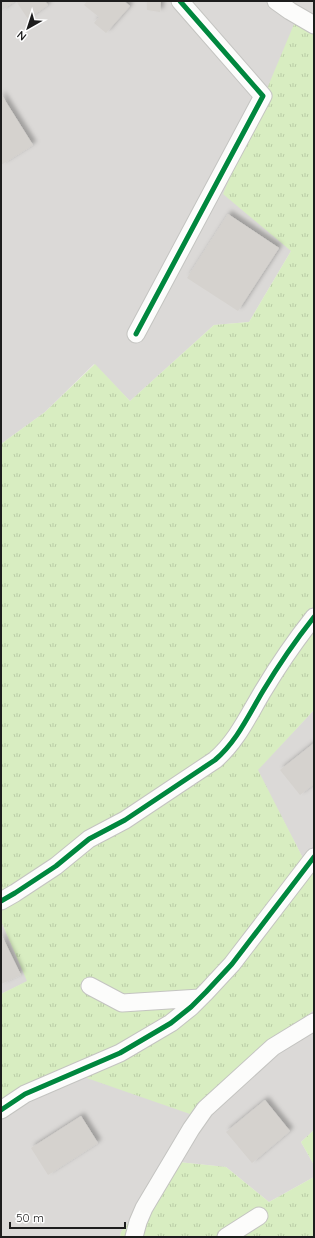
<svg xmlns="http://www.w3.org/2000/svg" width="315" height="1238" font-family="Quicksand,sans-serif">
<defs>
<pattern id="grass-tufts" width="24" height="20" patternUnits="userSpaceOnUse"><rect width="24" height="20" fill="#d8edc1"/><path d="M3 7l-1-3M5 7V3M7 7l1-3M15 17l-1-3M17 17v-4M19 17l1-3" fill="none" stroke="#b9cba5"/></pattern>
<filter id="shadow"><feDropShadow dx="3.5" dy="-3.5" stdDeviation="2" flood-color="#0004"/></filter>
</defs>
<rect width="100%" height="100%" fill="#eceae5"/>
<path fill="#dbd9d7" d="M1 1H314V30L291 251 249 322 214 325 130 401 94 364 45 412 1 444Z
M314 710V861L308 868 257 770Z
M1 921 28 981 1 994Z
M314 1010V1130L301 1142 314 1165V1177L269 1202 226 1167 178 1162 121 1232 120 1237H1V1100L78 1075 299 1023Z"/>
<path fill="url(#grass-tufts)" d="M297 17 314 30V710L258 770 308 868 314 861V1010L190 1114 78 1075 1 1100V994L27 981 1 921V444L45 412 95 364 130 401 214 325 249 322 291 251 223 194Z
M314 1130V1165L301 1142Z
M178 1162 226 1167 269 1202 314 1177V1237H120L121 1232Z"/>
<path fill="#d5d2ce" filter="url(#shadow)" d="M1 1H15L1 11Z
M16 1H45L48 5 28 19Z
M87 1H124L130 6 106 33 94 23 99 17 84 5Z
M147 1H161L160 12 147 10Z
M1 94 33 145 1 165Z
M228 214 279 248 238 311 187 278Z
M314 743V784L300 795 280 770Z
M1 934 21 975 1 984Z
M265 1100 290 1131 252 1163 226 1132Z
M81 1116 98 1143 48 1175 31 1148Z"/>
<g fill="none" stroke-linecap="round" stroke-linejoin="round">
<g stroke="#c4c4c1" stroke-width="19">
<path id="minor" d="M276 1 290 11 314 25
M136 334 263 96 180 1
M1 901 15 893 56 866 89 839 125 820 215 760C237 741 248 716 263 691 278 666 295 641 314 617
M90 986 122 1003 200 998
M1 1110 25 1094 120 1053 171 1023 191 1007 206 992 232 964 314 857
M134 1237 138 1222 144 1208 191 1129 205 1109 273 1047 314 1022
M226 1237 259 1216"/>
</g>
<use href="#minor" stroke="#fcfcfb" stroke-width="17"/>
<g stroke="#fff" stroke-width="8">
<path id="cycleway" d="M136 334 263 96 180 1
M1 901 15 893 56 866 89 839 125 820 215 760C237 741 248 716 263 691 278 666 295 641 314 617
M1 1110 25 1094 120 1053 171 1023 191 1007 206 992 232 964 314 857"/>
</g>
<use href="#cycleway" stroke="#00873e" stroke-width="5"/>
</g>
<rect width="315" height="1238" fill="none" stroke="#1d1d1d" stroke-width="4"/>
<g transform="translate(28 28) rotate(219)" stroke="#ffffff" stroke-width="3" paint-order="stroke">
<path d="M0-3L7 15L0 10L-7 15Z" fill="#1d1d1d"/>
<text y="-6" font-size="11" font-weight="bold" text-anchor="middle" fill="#1d1d1d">N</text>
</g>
<path d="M10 1222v6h115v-6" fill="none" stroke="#1d1d1d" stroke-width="2"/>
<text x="16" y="1222" font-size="12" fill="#1d1d1d" stroke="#ffffff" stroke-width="3" paint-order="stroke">50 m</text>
</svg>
